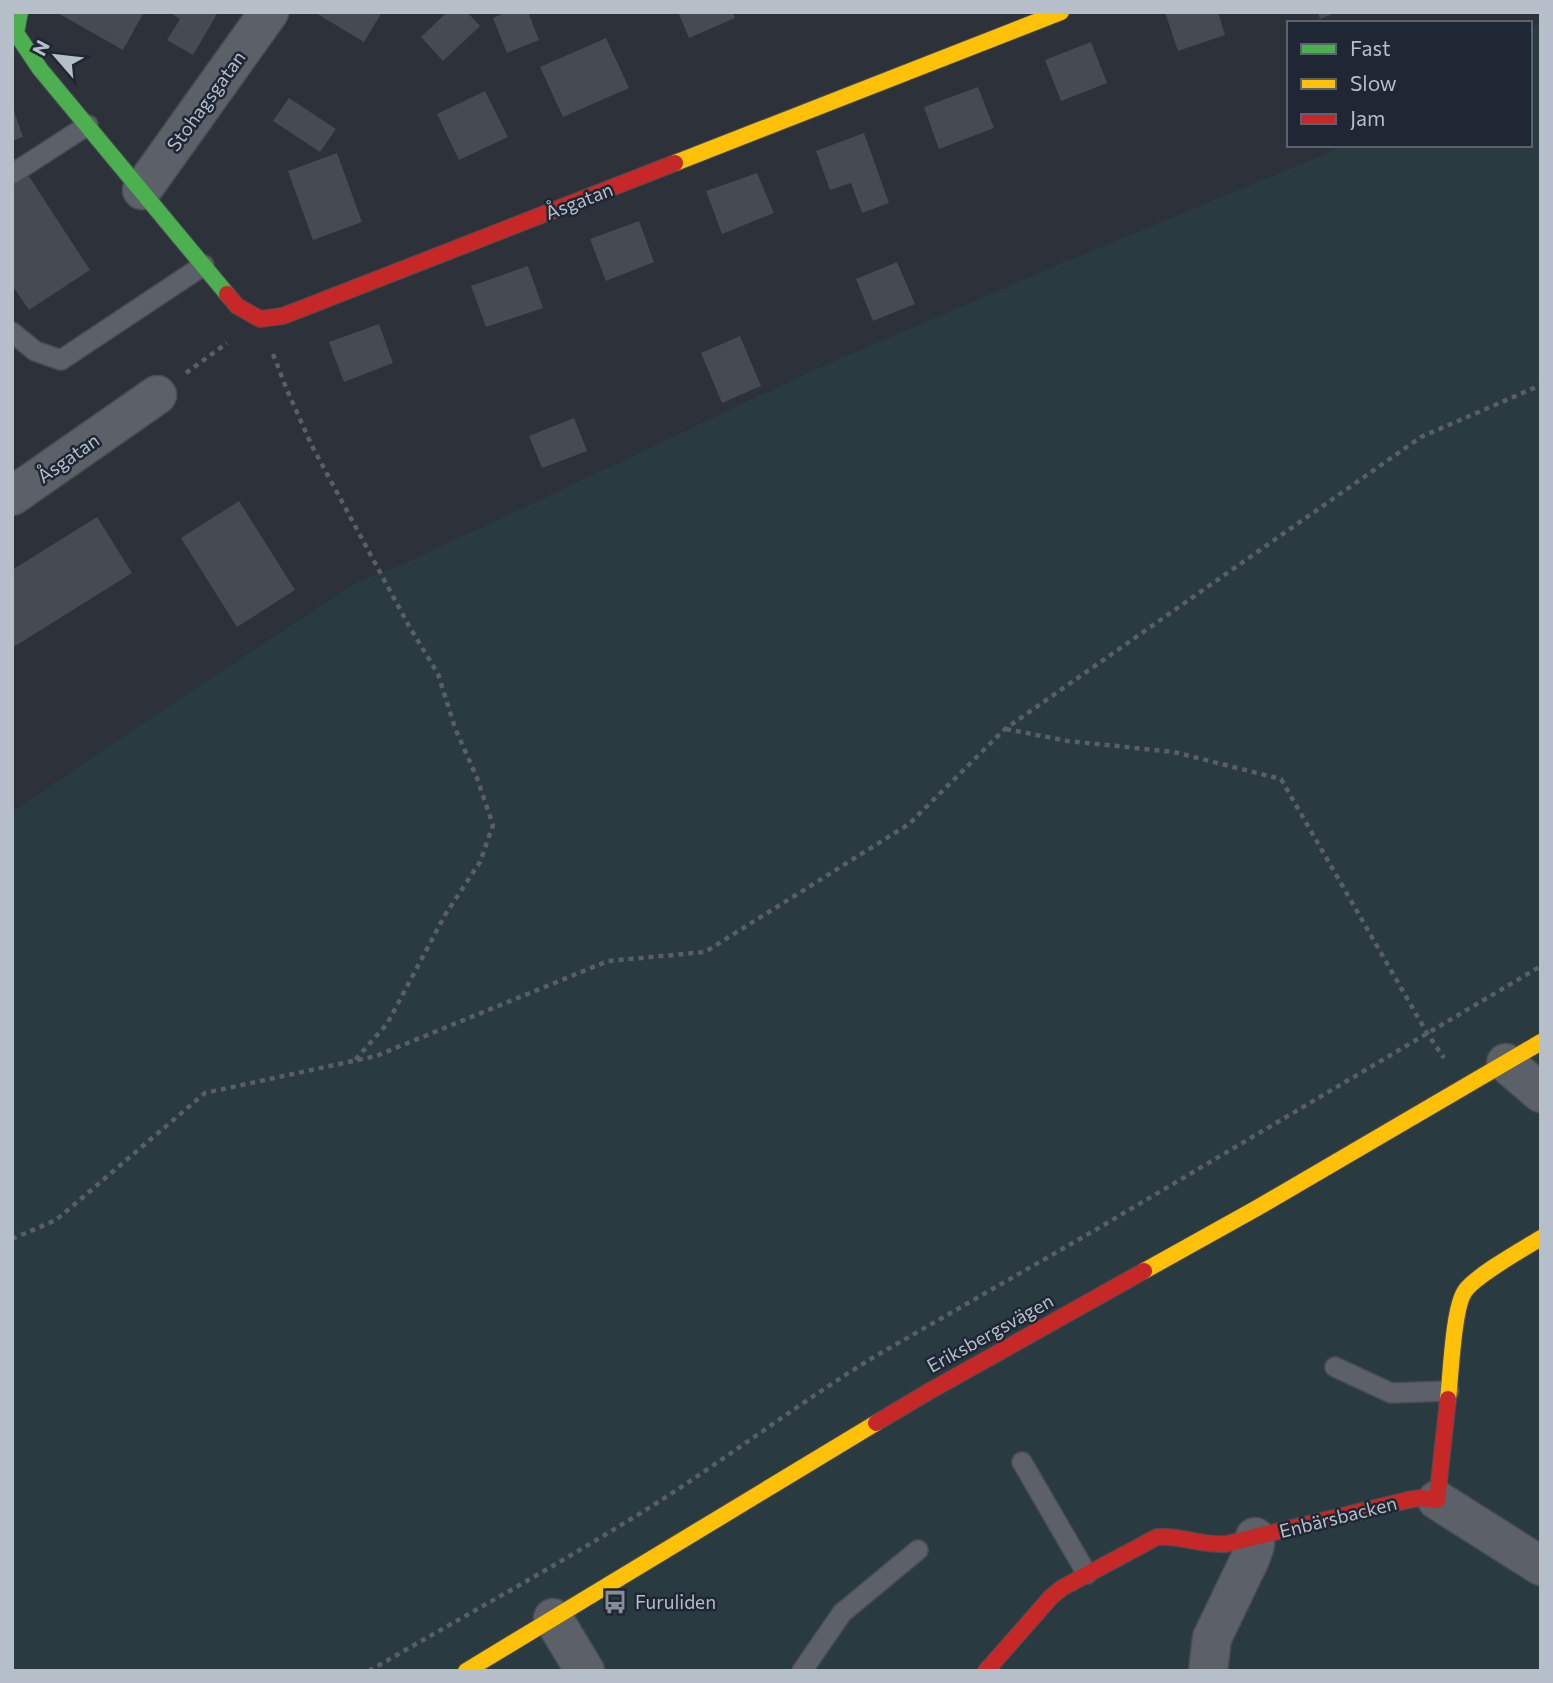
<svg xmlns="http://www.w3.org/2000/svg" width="1553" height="1683" font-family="Commissioner,sans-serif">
<rect width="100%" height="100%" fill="#2c313a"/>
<path fill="#293b40" d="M1541 21V1671H12V812L136 728 355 583 403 564 538 501 807 373 1065 262 1347 145H1530V30Z"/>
<path fill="#464a52" d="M56 12H144L123 50Z
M169 12H214L217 14 193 55 167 40 180 19Z
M314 12H382L364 42Z
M447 12H467L480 26 443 61 421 37Z
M507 12H528L539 40 507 53 493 18Z
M678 12H733L735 18 689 38Z
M1165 12H1218L1225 35 1178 51Z
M1318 12H1337L1320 19Z
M606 38 629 88 563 117 540 67Z
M1091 42 1107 83 1061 101 1045 60Z
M978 87 994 128 939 149 924 107Z
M485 91 508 137 459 160 437 114Z
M289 98 336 129 320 152 273 121Z
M12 105 23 137 12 141Z
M864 133 889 203 862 213 851 183 830 190 816 151Z
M337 153 362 222 313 240 288 171Z
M757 173 774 213 722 234 706 191Z
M28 175 90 270 29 310 12 285V186Z
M639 221 654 262 606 281 590 239Z
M897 262 915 304 873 321 856 279Z
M528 266 543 308 486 327 471 286Z
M379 324 393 363 344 382 329 342Z
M740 336 761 386 722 403 701 353Z
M574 418 587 451 542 468 529 436Z
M239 501 295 590 237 627 181 538Z
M97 517 132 573 12 648V570Z"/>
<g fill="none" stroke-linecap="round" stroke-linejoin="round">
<g stroke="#484c52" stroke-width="22">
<path id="lane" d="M12 174 88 125
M12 332 35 351 61 360 204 265
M1335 1367 1391 1393 1449 1391
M1022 1462 1087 1574
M802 1671 842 1613 918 1550"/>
</g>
<g stroke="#484c52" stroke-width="41">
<path id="street" d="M142 190 269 12
M12 496 157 395
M1506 1063 1541 1093
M1437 1500 1541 1566
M553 1618 585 1671
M1208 1671 1212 1638 1250 1559 1255 1545V1537"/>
</g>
<g stroke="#484c52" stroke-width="18">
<path id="fast" d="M20 12 16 33 40 69 227 294"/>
</g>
<g stroke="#484c52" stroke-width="18">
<path id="slow" d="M675 163 1061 12
M1144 1271 1257 1208 1541 1042
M1448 1399C1451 1375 1453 1308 1465 1291 1475 1276 1523 1249 1541 1238
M466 1671 876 1423"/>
</g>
<g stroke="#484c52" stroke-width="18">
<path id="jam" d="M227 294 237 306 260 319 283 316 675 163
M876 1423 928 1392 1144 1271
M986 1671 1051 1597 1062 1588 1157 1537C1181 1535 1202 1546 1226 1544L1408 1500 1420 1498 1437 1500 1448 1399"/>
</g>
<path stroke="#595f65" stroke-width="4.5" stroke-dasharray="5 5" stroke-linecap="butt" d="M273 354 287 390 312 446 409 626 438 674 455 728 477 778 493 825 480 862 445 915 387 1024 355 1060
M186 373 227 343
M1006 729 1068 741 1174 752 1281 779 1427 1033 1444 1058
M12 1239 56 1220 205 1093 376 1056 608 961 705 952 909 824 1005 729 1421 437 1541 385
M369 1671C455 1621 542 1574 626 1522 711 1471 789 1409 874 1357L1097 1229 1541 966"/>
<use href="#lane" stroke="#5c6068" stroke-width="19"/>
<use href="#street" stroke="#5c6068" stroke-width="38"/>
<use href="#fast" stroke="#4caf50" stroke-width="16"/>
<use href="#slow" stroke="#ffc107" stroke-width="16"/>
<use href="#jam" stroke="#c62828" stroke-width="16"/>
</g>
<defs>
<g id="bus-bare" transform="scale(1.89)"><path d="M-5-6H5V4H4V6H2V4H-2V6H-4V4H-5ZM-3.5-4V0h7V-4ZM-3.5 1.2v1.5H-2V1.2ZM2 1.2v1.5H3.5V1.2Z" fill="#868d98" stroke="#1f2735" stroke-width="2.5" paint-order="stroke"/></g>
</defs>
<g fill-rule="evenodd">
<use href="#bus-bare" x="615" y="1602"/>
</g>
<g text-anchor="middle" stroke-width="5" stroke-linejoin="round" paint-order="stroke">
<g font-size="19" fill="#b6beca" stroke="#1f2735">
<text transform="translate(206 101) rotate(-54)" y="7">Stohagsgatan</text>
<text transform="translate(579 201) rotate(-21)" y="7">Åsgatan</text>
<text transform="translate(68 458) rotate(-35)" y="7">Åsgatan</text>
<text transform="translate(990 1333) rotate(-29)" y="7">Eriksbergsvägen</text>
<text transform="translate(1338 1517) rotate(-14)" y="7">Enbärsbacken</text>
</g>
<g font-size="19" fill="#b6beca" stroke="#1f2735" text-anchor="start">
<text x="635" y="1609">Furuliden</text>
</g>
</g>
<rect width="1553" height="1683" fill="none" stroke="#b6beca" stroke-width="28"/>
<rect x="1287" y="21" width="245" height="126" fill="#1f2735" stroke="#5b6371" stroke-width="2"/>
<rect x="1301" y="44" width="35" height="10" fill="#4caf50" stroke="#5b6371" stroke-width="2"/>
<text x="1350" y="56" font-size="21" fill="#b6beca">Fast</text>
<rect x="1301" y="79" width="35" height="10" fill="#ffc107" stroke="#5b6371" stroke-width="2"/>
<text x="1350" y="91" font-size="21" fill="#b6beca">Slow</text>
<rect x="1301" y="114" width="35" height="10" fill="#c62828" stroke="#5b6371" stroke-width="2"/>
<text x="1350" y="126" font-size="21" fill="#b6beca">Jam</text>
<g transform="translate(56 56) rotate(298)" stroke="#1f2735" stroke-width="5" paint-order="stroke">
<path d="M0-5L12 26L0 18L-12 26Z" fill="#b6beca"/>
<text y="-10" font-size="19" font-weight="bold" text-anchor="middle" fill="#b6beca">N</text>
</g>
</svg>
